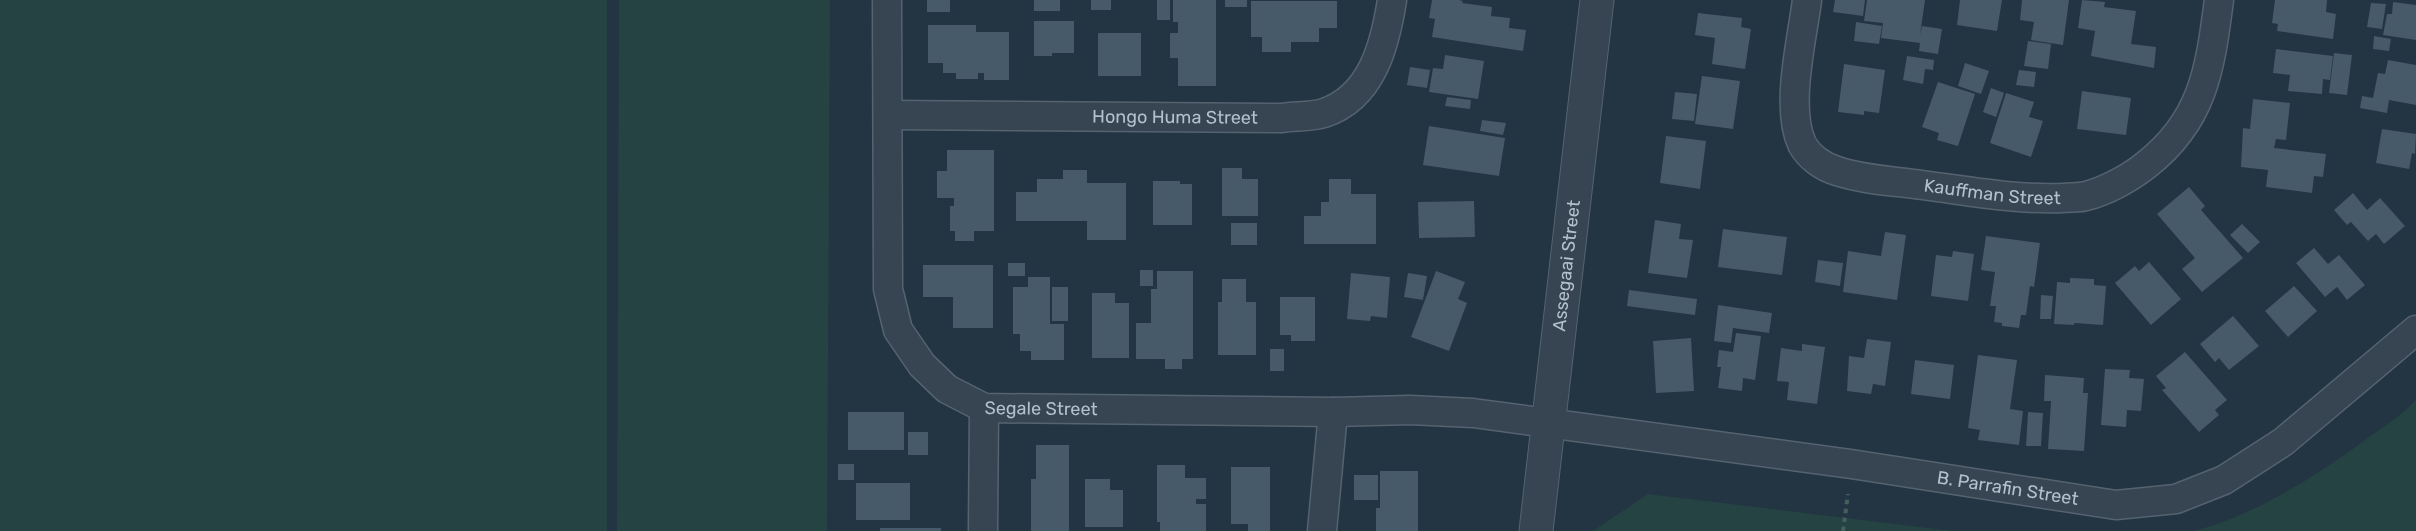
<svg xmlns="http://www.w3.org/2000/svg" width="2416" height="531" font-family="Rubik,sans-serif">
<rect width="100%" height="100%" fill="#233442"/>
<path fill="#254343" d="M0 0H607V531H0Z
M619 0H830L827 531H617Z
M2416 400V531H2194C2253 516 2312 478 2361 443 2380 429 2400 417 2416 400Z
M1648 494 1953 531H1593Z"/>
<path fill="#465a69" d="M927 0H950V12H927Z
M1034 0H1060V11H1034Z
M1091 0H1111V10H1091Z
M1157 0H1170V20H1157Z
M1173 0H1216V86H1178V58H1170V33H1178V22H1173Z
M1225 0H1247V7H1225Z
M1432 0H1459L1463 1 1462 3 1492 7 1491 16 1510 18 1509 28 1526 30 1523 51 1432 37 1435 19 1429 18Z
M1835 0H1865L1863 16 1833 12Z
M1867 0H1925L1920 35 1922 26 1942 29 1938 54 1919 51 1920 43 1881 38 1883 23 1864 21Z
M1960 0H2002L1997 31 1957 25Z
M2022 0H2069L2063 45 2031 40 2034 22 2020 20Z
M2082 0 2105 2 2104 7 2136 11 2131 44 2156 47 2154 68 2091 56 2095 31 2078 28Z
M2275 0H2327L2326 12 2336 14 2333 39 2277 31 2278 24 2272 23Z
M1251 1H1337V28H1319V42H1291V52H1262V37H1251Z
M2393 2 2416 5V40L2383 35 2387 14H2392Z
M2371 3 2386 4 2382 29 2367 27Z
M1698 13 1742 18 1741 27 1751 29 1745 69 1712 64 1715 38 1695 35Z
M1034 21H1074V53H1052V56H1034Z
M1856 22 1882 26 1879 44 1854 41Z
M928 25H976V32H1009V80H984V73H978V79H956V73H943V63H928Z
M1098 33H1141V76H1098Z
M2374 36 2391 39 2389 51 2373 49Z
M2028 41 2051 44 2048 69 2024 66Z
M2276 49 2333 56 2330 80 2323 79 2322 94 2288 91 2290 75 2273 73Z
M2334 53 2352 55 2347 95 2329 93Z
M1445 55 1484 61 1478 99 1429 92 1433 68 1443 69Z
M1907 56 1934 60 1933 70 1925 69 1923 84 1903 80Z
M2388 60 2416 65V105L2389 100 2387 113 2360 108 2362 96 2373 98 2378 73 2385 74Z
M1965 63 1989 71 1981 94 1958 86Z
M1844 64 1885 70 1879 113 1864 111V115L1838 112Z
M1410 67 1430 70 1427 88 1407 85Z
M2019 70 2036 72 2034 87 2016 85Z
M1702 76 1740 81 1733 129 1695 124Z
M1938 82 1975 94 1958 146 1937 140 1939 133 1922 127Z
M1991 88 2004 93 1996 117 1983 112Z
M2082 91 2131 98 2126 135 2077 129Z
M1675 92 1697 94 1694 121 1672 119Z
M2006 93 2034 102 2029 117 2043 121 2031 157 1990 143Z
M1447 97 1471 100 1470 109 1445 106Z
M2253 99 2290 103 2286 140 2276 139 2274 148 2326 154 2323 177 2314 176 2312 193 2266 187 2268 170 2241 167 2243 128 2250 129Z
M1482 120 1506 123 1503 135 1480 131Z
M1429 126 1505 138 1499 176 1423 165Z
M2382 129 2416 134 2415 154 2412 153 2409 169 2376 163Z
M1666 136 1706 141 1700 189 1660 183Z
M947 150H994V231H974V241H955V231H950V206H954V198H937V171H947Z
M1222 168H1242V179H1258V216H1222Z
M1063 170H1087V183H1126V240H1087V221H1016V192H1037V179H1063Z
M1329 179H1351V194H1376V244H1304V216H1321V202H1329Z
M1153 181H1180V184H1192V225H1153Z
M2189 187 2205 206 2201 210 2243 258 2202 292 2182 269 2195 258 2157 214Z
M2353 193 2367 210 2380 198 2405 226 2384 244 2376 234 2368 241 2351 222 2347 225 2334 210Z
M1474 201 1475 237 1419 238 1418 202Z
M1655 220 1681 224 1679 239 1693 240 1687 278 1648 273Z
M1231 223H1257V245H1231Z
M2242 224 2260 242 2248 253 2230 235Z
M1723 229 1787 237 1782 275 1718 267Z
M1885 232 1906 235 1897 300 1843 292 1848 251 1881 256Z
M1986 236 2040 243 2034 287 2030 286 2026 315H2021L2019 328 2002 326V323L1994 322 1996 306H1990L1995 272 1981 270Z
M2314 248 2328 264 2339 255 2365 285 2347 300 2337 287 2325 297 2296 263Z
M1953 251 1974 254 1968 301 1931 296 1936 255 1952 257Z
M1818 260 1843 263 1840 286 1815 282Z
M2149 262 2181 299 2151 325 2115 283 2135 266 2139 271Z
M1008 263H1025V276H1008Z
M923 265H993V328H953V297H923Z
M1140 270H1153V286H1140Z
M1157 271H1193V359H1182V369H1165V359H1136V323H1151V289H1157Z
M1436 271 1465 282 1458 299 1467 303 1449 351 1411 337Z
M1351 273 1390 277 1387 318 1371 316 1370 321 1347 319Z
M1408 273 1427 276 1423 300 1404 297Z
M1028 277H1050V324H1064V360H1031V351H1020V334H1013V287H1028Z
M2070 278 2094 279V285L2106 286 2103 325 2074 323V325L2054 324 2057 282 2070 283Z
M1222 279H1246V302H1256V355H1218V302H1222Z
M2294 286 2317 311 2288 337 2265 311Z
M1052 287H1068V321H1052Z
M1629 290 1697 299 1695 315 1627 306Z
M1092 293H1115V303H1129V358H1092Z
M2041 295 2053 296 2051 319H2040Z
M1280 297H1315V341H1291V335H1280Z
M1718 305 1772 313 1769 333 1733 328 1731 343 1714 341Z
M2233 316 2259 346 2229 370 2219 358 2215 362 2200 344Z
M1736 333 1761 336 1755 380 1743 378 1742 391 1718 388 1721 367H1717L1719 350 1733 352Z
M1691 338 1694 391 1656 393 1653 341Z
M1867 339 1891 342 1885 386 1873 384 1871 394 1847 391 1849 356 1864 358Z
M1802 344 1825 347 1817 404 1787 400 1789 382 1777 381 1781 348 1802 351Z
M1270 349H1284V371H1270Z
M2185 352 2227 400 2215 410 2219 415 2199 432 2162 390 2166 388 2156 376Z
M1978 355 2017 360 2010 409 2023 411 2019 445 1978 440 1980 430 1968 428Z
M1915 360 1954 365 1950 399 1911 394Z
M2105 369 2130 370 2129 378 2144 379 2141 411 2127 410 2126 427 2101 425Z
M2045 375 2084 378 2083 393H2088L2084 451 2048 449 2051 401H2044Z
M848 412H904V450H848Z
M2028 412 2043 413 2041 446H2026Z
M908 432H928V455H908Z
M1036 445H1069V531H1031V479H1036Z
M838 464H854V480H838Z
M1157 465H1185V478H1206V499H1196V504H1206V531H1160V522H1157Z
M1231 467H1270V531H1248V524H1231Z
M1380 471H1418V531H1376V508H1380Z
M1354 475H1378V500H1354Z
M1085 479H1110V490H1123V527H1085Z
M856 483H910V520H856Z
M880 528H941V531H880Z"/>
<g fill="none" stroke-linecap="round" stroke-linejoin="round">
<g stroke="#55636f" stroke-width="31">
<g id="minor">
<path id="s1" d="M887 0 888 289 898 330 922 365 947 389 984 408 1333 412 1410 410 1473 413 1851 464 2116 505 2176 499 2224 480 2283 442 2416 330"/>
<path id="s2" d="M1807 0C1802 40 1785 107 1802 144 1809 157 1823 167 1837 171 1864 180 1894 181 1922 185 1969 191 2016 200 2063 198 2070 197 2079 198 2086 196 2106 191 2130 178 2146 165 2204 120 2210 68 2219 0"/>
<path id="s3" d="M889 115 1282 118C1295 116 1311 117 1324 113 1372 97 1385 45 1392 0"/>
<path d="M983 531 984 408"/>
<path d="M1322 531 1333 412"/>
</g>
</g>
<g stroke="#55636f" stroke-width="35">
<g id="tertiary">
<path id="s4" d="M1536 531 1597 0"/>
</g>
</g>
<path stroke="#435f5e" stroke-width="4" stroke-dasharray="4.5 4.5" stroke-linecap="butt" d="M1843 531 1848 494"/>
<use href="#minor" stroke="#374552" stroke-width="28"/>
<use href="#tertiary" stroke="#374552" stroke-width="33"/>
</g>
<g text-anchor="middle" stroke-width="4.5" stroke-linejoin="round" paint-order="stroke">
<g font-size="18" fill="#b4c0cc" stroke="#1c2a37">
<text dy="6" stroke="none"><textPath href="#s3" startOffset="286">Hongo Huma Street</textPath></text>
<text dy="6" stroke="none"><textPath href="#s2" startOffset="348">Kauffman Street</textPath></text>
<text dy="6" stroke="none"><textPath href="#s4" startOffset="267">Assegaai Street</textPath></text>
<text dy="6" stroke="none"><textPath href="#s1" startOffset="507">Segale Street</textPath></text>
<text dy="6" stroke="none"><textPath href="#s1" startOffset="1479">B. Parrafin Street</textPath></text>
</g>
</g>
</svg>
